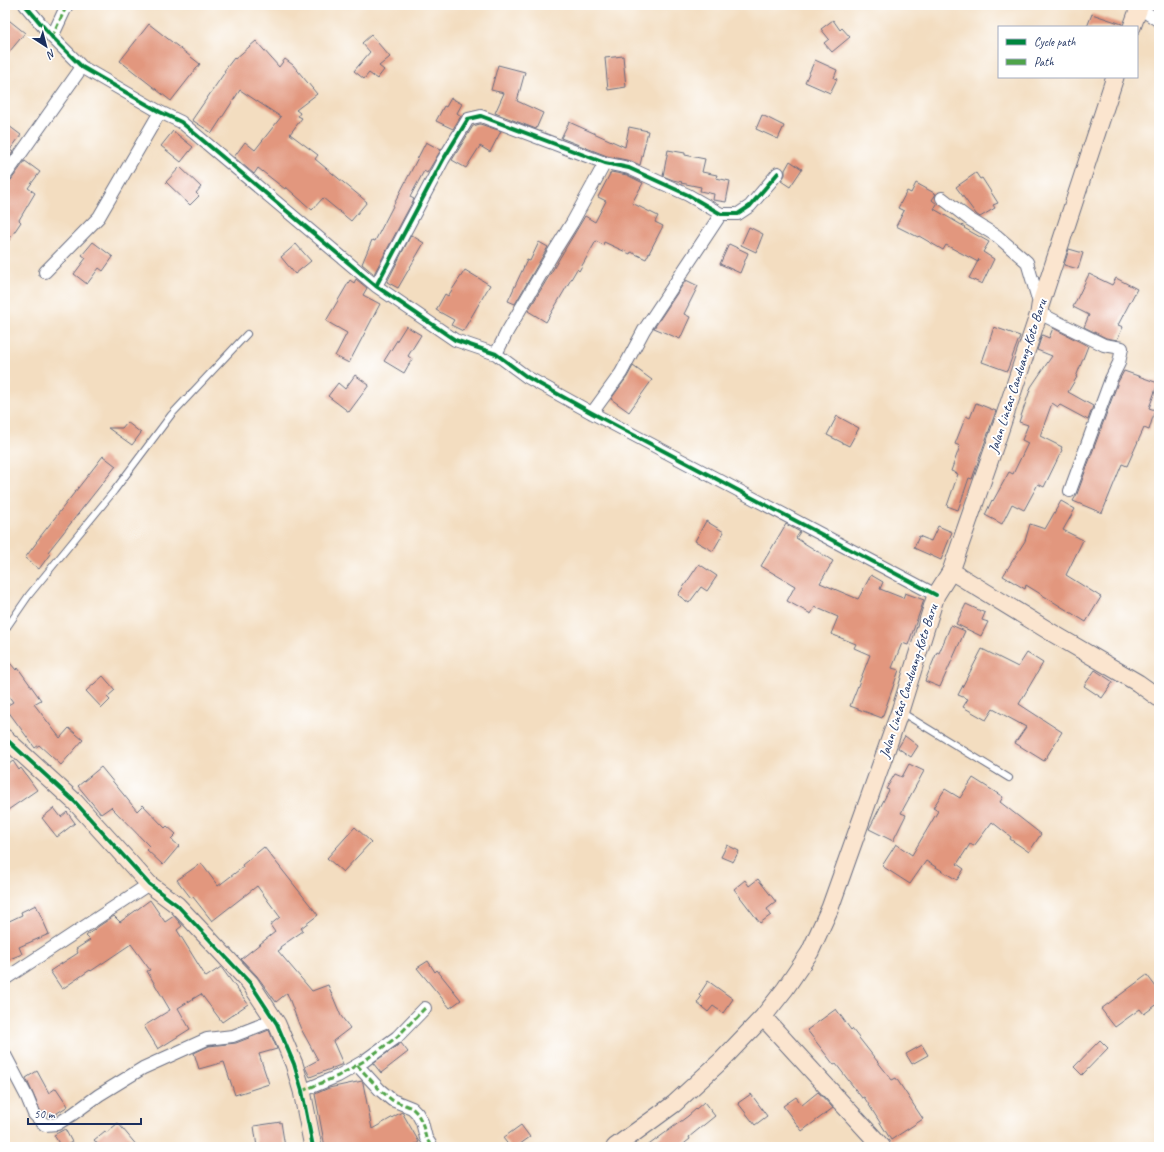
<svg xmlns="http://www.w3.org/2000/svg" width="1164" height="1152" font-family="Caveat,sans-serif">
<rect width="100%" height="100%" fill="#fff"/>
<filter id="ink" filterUnits="userSpaceOnUse"><feTurbulence type="fractalNoise" baseFrequency=".025" numOctaves="2"/><feDisplacementMap in="SourceGraphic" scale="8" xChannelSelector="R" yChannelSelector="G"/><feConvolveMatrix kernelMatrix="1 2 1 2 8 2 1 2 1" color-interpolation-filters="sRGB"/></filter>
<filter id="wash" filterUnits="userSpaceOnUse"><feTurbulence type="fractalNoise" baseFrequency=".012" numOctaves="4" result="noise"/><feDisplacementMap in="SourceGraphic" scale="16" xChannelSelector="R" yChannelSelector="G"/><feGaussianBlur stdDeviation="0.9" result="paint"/><feColorMatrix in="noise" values="0 0 0 0 0 0 0 0 0 0 0 0 0 0 0 0 0 1.4 0 .05"/><feComposite in="paint" operator="in"/></filter>
<g filter="url(#wash)">
<rect width="100%" height="100%" fill="#f3ddc0"/>
<g id="blocks">
<path fill="#e2977e" d="M1092 14 1122 24V27H1087Z
M5 17 25 33 5 57Z
M833 20 840 30 842 28 850 37 832 52 824 43 829 39 821 29Z
M149 24 200 64 171 101 120 61Z
M371 35 390 57 379 66 384 70 377 79 369 73 364 79 354 71 370 52 362 43Z
M256 41 279 67 285 59 293 65 317 94 296 110 300 113 298 116 302 118 290 134 318 155 315 159 367 202 351 221 323 198 312 210 286 187 285 189 258 168 254 174 234 157 245 142 255 150 281 117 240 90 212 133 192 120 225 72 224 71 234 58 235 59Z
M623 56 626 87 608 90 605 58Z
M815 60 837 70 834 78 837 79 830 93 805 82Z
M498 65 525 72 517 101 543 113 536 129 495 113 504 93 491 90Z
M451 98 462 104 457 113 461 116 453 129 436 121 444 106 446 107Z
M762 115 784 126 778 139 756 129Z
M569 122 625 147 629 127 648 131 640 165 631 161 607 156 561 138Z
M5 123 21 135 10 150 13 152 5 163Z
M480 124 501 131 490 152 480 146 466 168 452 160 473 126Z
M173 131 193 147 181 162 161 146Z
M426 142 441 150 427 173 424 171 410 197 414 199 374 274 362 264 372 240 375 241Z
M668 150 685 153V155L705 159 702 172 717 175 716 178 730 181 726 202 713 200 714 194 700 191 701 187 681 183 682 182 673 180 663 176Z
M25 161 40 172 28 188 35 193 19 220 21 222 5 246V183L11 180Z
M790 161 802 169 790 187 781 181 785 175V170Z
M180 167 201 187 196 193 199 196 190 205 166 182Z
M611 172 627 175 643 183 632 203 658 216 655 222 663 226 646 259 631 252 630 254 604 242 603 245 596 241 579 271 577 269 546 322 528 311 585 216 595 222 606 201 598 197Z
M976 173 980 179 982 178 998 203 993 205 995 208 980 217 976 214 956 187Z
M916 183 936 194 932 200 937 204 934 209 965 227 964 228 989 242 983 252 994 259 982 284 969 278 979 259 978 262 946 245 943 250 919 236 918 237 896 226 904 211 898 208 907 191 911 193Z
M749 227 763 234 756 252 741 245Z
M411 235 424 243 398 288 387 282Z
M93 242 113 257 103 271 99 268 87 284 74 274 86 258 82 255Z
M539 242 548 247 515 304 508 301 527 260 530 261Z
M296 244 311 261 295 274 281 257Z
M729 244 748 253 740 273 720 264Z
M1069 249 1083 253 1078 269 1064 265Z
M465 270 490 285 463 331 451 325 454 320 436 310 445 294 448 296Z
M1089 274 1112 285 1116 278 1137 289 1118 325 1123 327 1117 340 1106 338 1084 327 1089 315 1073 307Z
M356 279 367 288 363 295 380 304 349 363 335 356 347 333 326 321 350 280 354 283Z
M686 280 698 286 684 314 690 317 680 339 654 328Z
M406 326 421 335 408 356 412 359 404 373 384 361Z
M994 327 1020 336 1007 371 982 362Z
M1053 328 1088 346 1076 377H1077L1068 392 1093 406 1088 420 1060 405 1058 407 1052 403 1040 436 1062 447 1061 449 1062 450 1044 487 1038 484 1024 510 1012 504 1002 524 985 515 992 500 993 501 1009 472 1013 474 1028 443 1022 440 1028 425 1019 422 1031 387 1052 356 1037 350 1042 335 1049 338Z
M633 366 652 380 629 412 611 399 627 377Z
M1124 371 1158 383 1149 408 1155 410 1149 430 1144 428 1127 466 1122 464 1102 513 1073 501 1077 494 1118 382Z
M355 375 369 385 349 412 328 396 338 383 345 389Z
M976 403 996 411 972 479 969 478 958 510 947 506 958 474 951 471 960 446 955 444 966 416 970 418Z
M837 416 859 428 849 446 827 435Z
M127 422 141 433 132 445 108 428H122Z
M103 456 116 466 48 552 50 554 39 569 25 558 37 542H36Z
M1061 501 1075 509 1063 530 1083 540 1066 575 1101 597 1086 622 1026 585 1025 589 1003 576 1025 541 1030 524 1045 529Z
M706 521 724 532 713 551 695 541Z
M786 524 800 532 796 538 833 561 820 583 858 599 871 575 883 582 880 589 903 598 905 593 924 600 908 645 902 643 892 668 899 670 882 718 850 706 870 655 854 648 856 644 831 634 838 617 815 607 811 614 787 601 795 586 761 566Z
M938 526 952 532 941 560 914 548 919 536 931 541Z
M699 564 717 576 707 591 701 587 689 603 678 595Z
M966 604 985 613 982 620 988 622 981 636 956 624Z
M951 625 965 631 940 687 925 681 937 652 939 653Z
M982 649 1018 667 1027 653 1043 663 1019 704 1062 732 1044 761 1015 743 1026 727 993 709 986 720 963 707 968 699 958 695Z
M5 657 16 670 18 668 41 700 34 704 60 738 69 728 83 740 61 765 39 745 35 748 5 707 13 702 5 691Z
M1095 670 1113 682 1102 698 1084 686Z
M103 676 115 690 107 697 110 700 102 708 86 691Z
M905 736 918 746 911 757 898 748Z
M13 761 19 770 21 768 37 790 5 812V767Z
M909 764 924 771 901 813 906 815 893 841 869 829 889 790 886 789 895 774 902 777Z
M101 767 137 811 143 805 165 828 167 826 176 834 171 839 179 846 163 865 146 849 149 846 111 807 101 814 78 786Z
M973 778 1003 797 1000 802 1041 834 1029 852 1010 839 1011 837 992 822 974 846 970 844 957 864 964 869 957 880 926 861 910 884 882 866 896 844 912 855 938 811 933 808 945 789 960 798Z
M54 808 61 817 67 812 75 823 57 837 42 818Z
M355 827 371 842 343 872 327 858Z
M727 845 739 851 733 862 721 857Z
M264 847 318 915 301 928 303 931 280 947 281 949 278 951 312 991 328 985 341 1016 350 1028 333 1041 343 1064 310 1077 305 1067 318 1060 300 1027 287 993 276 1002 257 976 241 959 275 932 270 925 280 917 257 886 212 921 193 897 191 898 177 880 201 863 218 886 243 867 242 865Z
M758 879 776 902 767 909 771 915 760 923 734 889 745 880 749 886Z
M150 900 165 922 174 916 179 922 182 926 177 930 206 977 221 967 248 1004 222 1022 201 994 178 1008 190 1029 158 1049 144 1026 170 1010 147 971 150 970 131 944 91 971 90 970 62 989 50 971 78 953 76 949 90 940 86 936 99 926 114 916 120 922Z
M36 905 49 934 19 947 22 954 5 961V923L22 915 21 912Z
M428 961 435 972 437 970 461 1000 450 1008 417 968Z
M1147 975 1159 991V1003L1144 1014 1140 1009 1115 1027 1101 1009Z
M708 981 733 999 723 1013 713 1006 708 1012 697 1003 701 997 699 995Z
M836 1009 851 1030 852 1029 892 1080 896 1078 923 1119 891 1140 864 1097 862 1098 836 1064 834 1065 807 1030Z
M269 1030 277 1049 259 1054 269 1084 235 1095 224 1062 199 1069 194 1053 209 1046 236 1043Z
M1100 1040 1108 1048 1082 1075 1074 1067Z
M401 1043 408 1052 381 1073 373 1063Z
M922 1045 928 1055 912 1064 906 1054Z
M37 1071 49 1093 56 1088 68 1106 51 1117 46 1111 43 1113 40 1110 26 1078Z
M362 1081 363 1083 372 1129 402 1112 419 1142 410 1147H325L315 1094 329 1088Z
M818 1092 833 1108 802 1131 783 1106 796 1097 802 1105Z
M751 1094 767 1116 755 1125 738 1103Z
M704 1102 715 1116 689 1137 690 1139 680 1147H646L688 1116Z
M281 1122 285 1147H257L254 1126Z
M118 1123 138 1147H100L94 1140 105 1131 106 1133Z
M521 1125 530 1137 516 1147H510L503 1138Z
M65 1129 72 1142 63 1147H61L54 1135Z"/>
</g>
</g>
<g filter="url(#ink)">
<use href="#blocks" fill-opacity="0" stroke="#676c80" stroke-width="1"/>
<g fill="none" stroke-linecap="round" stroke-linejoin="round">
<g stroke="#676c80" stroke-width="8">
<path id="lane" d="M5 630 29 595 114 491 171 415 247 334
M901 712 1009 778"/>
</g>
<g stroke="#676c80" stroke-width="14">
<path id="street" d="M25 5 52 37 82 67 160 112 181 122 376 286 455 340 496 354 527 377 592 413 936 595
M1139 8 1159 21
M52 37 67 5
M5 176 82 67
M942 198 969 219 997 236 1027 262 1040 306
M45 272 99 217 160 112
M376 286 443 160 468 119 481 116 605 163 629 168 688 195 721 214H738L750 206 778 173
M1039 313 1104 345 1122 348 1119 363 1111 379 1070 491
M496 354 507 332 555 250 572 223 605 163
M592 413 621 373 644 330 721 214
M5 979 149 884
M5 1055 27 1097 34 1114 45 1125 57 1124 73 1114 99 1095 143 1068 207 1039 233 1036 274 1020
M357 1065 380 1090 392 1100 412 1108 417 1113 422 1122 426 1138 432 1147
M302 1091 338 1076 364 1061 397 1037 425 1008"/>
</g>
<g stroke="#676c80" stroke-width="19">
<path id="secondary" d="M1132 27 1140 5
M951 571 1054 634 1138 683 1159 698
M5 738 75 802 149 884 177 905 250 983 277 1024 294 1064 302 1091 313 1147
M763 1017 882 1147
M615 1147 674 1104 722 1060 763 1017 785 989 810 952 830 908 900 711 936 595 951 571 998 436 1039 313 1040 306 1115 77"/>
</g>
<use href="#lane" stroke="#fff" stroke-width="6"/>
<use href="#street" stroke="#fff" stroke-width="12"/>
<use href="#secondary" stroke="#fbe5cf" stroke-width="17"/>
<path stroke="#4fa44a" stroke-width="3" stroke-dasharray="6 3" stroke-linecap="butt" d="M52 37 67 5
M357 1065 380 1090 392 1100 412 1108 417 1113 422 1122 426 1138 432 1147
M302 1091 338 1076 364 1061 397 1037 425 1008"/>
<g stroke="#fff" stroke-width="6">
<path id="cycleway" d="M25 5 52 37 82 67 160 112 181 122 376 286 455 340 496 354 527 377 592 413 936 595
M376 286 443 160 468 119 481 116 605 163 629 168 688 195 721 214H738L750 206 778 173
M5 738 75 802 149 884 177 905 250 983 277 1024 294 1064 302 1091 313 1147"/>
</g>
<use href="#cycleway" stroke="#00873e" stroke-width="4"/>
</g>
</g>
<g text-anchor="middle" stroke-width="4" stroke-linejoin="round" paint-order="stroke">
<g font-size="14" fill="#1b2f5e" stroke="#fff">
<text transform="translate(1017 376) rotate(-72)" y="5">Jalan Lintas Canduang-Koto Baru</text>
<text transform="translate(908 681) rotate(-72)" y="5">Jalan Lintas Canduang-Koto Baru</text>
</g>
</g>
<rect width="1164" height="1152" fill="none" stroke="#fff" stroke-width="20"/>
<rect x="998" y="26" width="140" height="52" fill="#ffffff" stroke="#a4acbf"/>
<rect x="1006" y="39" width="20" height="6" fill="#00873e" stroke="#a4acbf"/>
<text x="1034" y="46" font-size="12" fill="#1b2f5e">Cycle path</text>
<rect x="1006" y="59" width="20" height="6" fill="#4fa44a" stroke="#a4acbf"/>
<text x="1034" y="66" font-size="12" fill="#1b2f5e">Path</text>
<g transform="translate(46 46) rotate(144)" stroke="#ffffff" stroke-width="3" paint-order="stroke">
<path d="M0-3L7 15L0 10L-7 15Z" fill="#1b2f5e"/>
<text y="-6" font-size="11" font-weight="bold" text-anchor="middle" fill="#1b2f5e">N</text>
</g>
<path d="M28 1118v6h113v-6" fill="none" stroke="#1b2f5e" stroke-width="2"/>
<text x="34" y="1118" font-size="12" fill="#1b2f5e" stroke="#ffffff" stroke-width="3" paint-order="stroke">50 m</text>
</svg>
